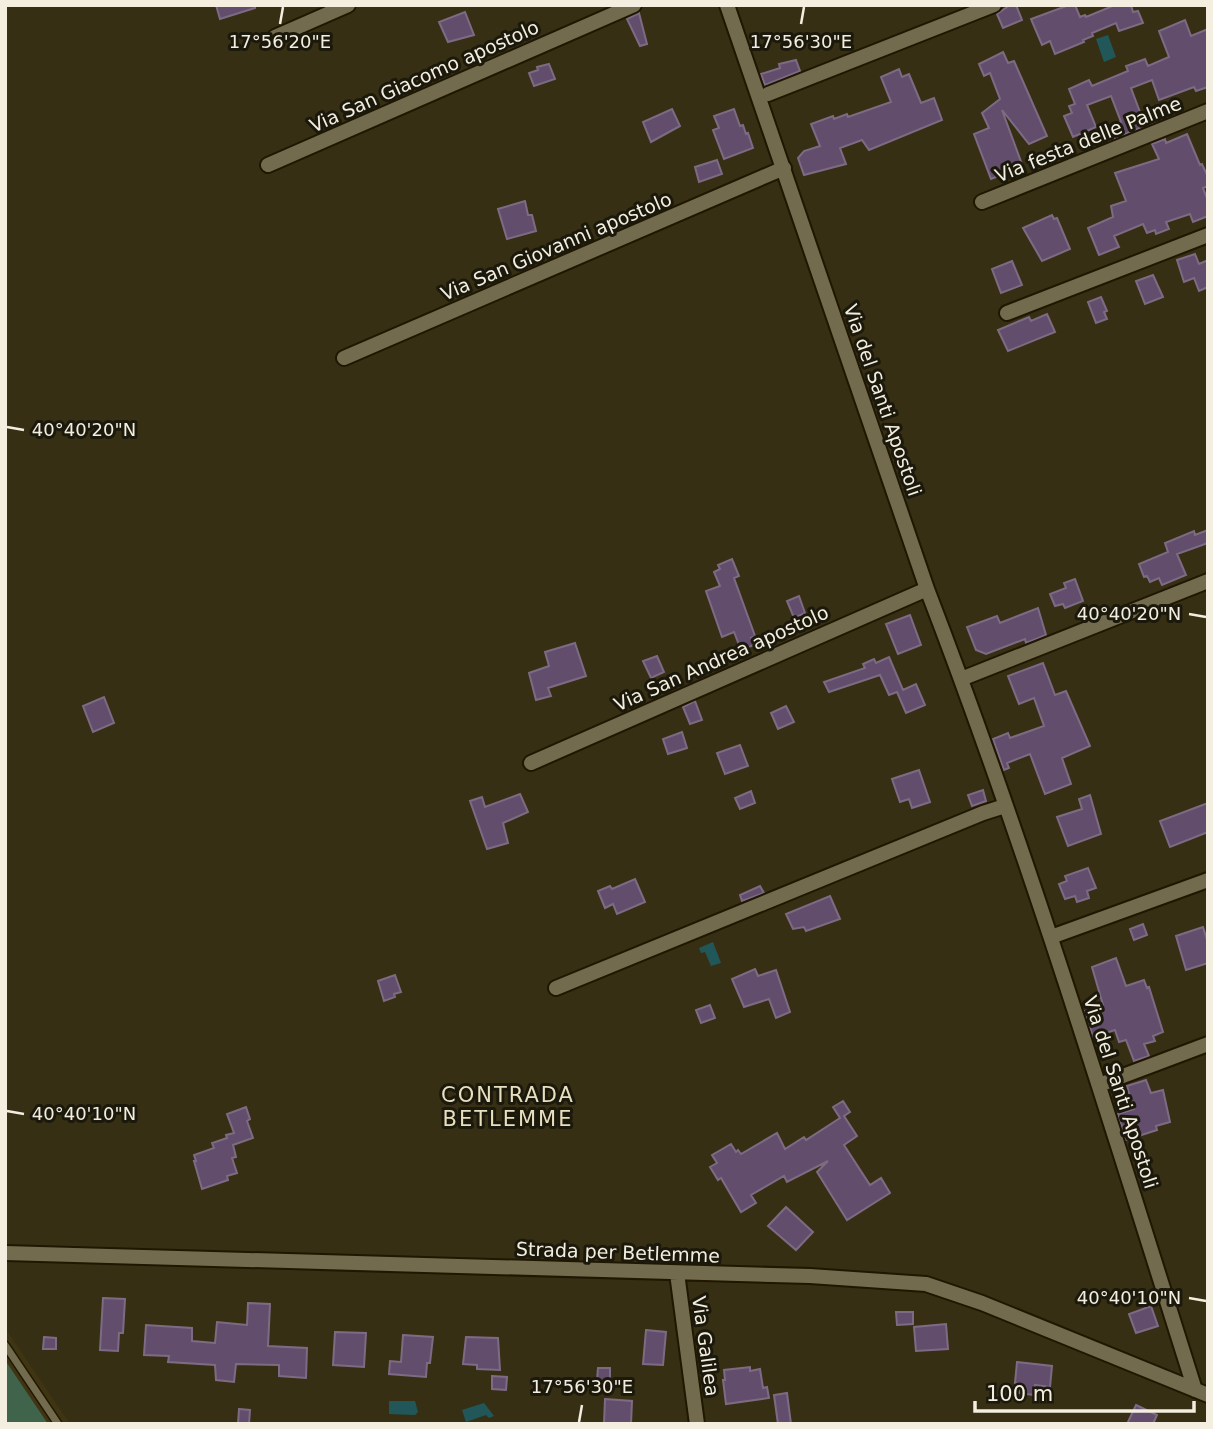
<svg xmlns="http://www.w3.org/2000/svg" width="1213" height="1429" font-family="'DejaVu Sans',sans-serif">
<rect width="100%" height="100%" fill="#372f14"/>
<path fill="#403512" d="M5 1328 70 1424H5Z"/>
<path fill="#40634c" d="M5 1360 48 1424H5Z"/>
<path fill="#22575a" d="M1108 35 1116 57 1104 62 1096 39Z
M713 942 721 963 711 966 705 952 701 953 699 948Z
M389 1401H415L418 1412 415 1415 389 1414Z
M484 1403 494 1416 489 1418 486 1415 466 1422 462 1410Z"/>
<path fill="#634d6c" stroke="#7d6b84" stroke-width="2" d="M216 5H255V8L220 19Z
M1010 5H1016L1022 20 1003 28 997 14Z
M1069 5H1075L1080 17 1085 15 1086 17 1115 5H1131L1133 12 1138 11 1143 23 1119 31 1116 23 1092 33 1093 36 1083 40 1084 42 1055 54 1050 41 1042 45 1031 19Z
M465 12 474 35 448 42 439 22Z
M639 13 647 44 640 46 627 19Z
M1185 20 1191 36 1208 29V87L1196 91 1194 87 1159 100 1152 80 1131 88 1143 120 1155 115 1157 121 1108 141 1104 129 1121 122 1111 96 1087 105 1096 127 1073 137 1064 116 1072 113 1069 106 1075 104 1069 89 1089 80 1092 86 1128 71 1126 66 1145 59 1148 66 1169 57 1159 31Z
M1003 52 1008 63 1014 61 1047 136 1029 144 1002 110 1023 167 991 179 974 134 989 128 982 113 1000 99 990 73 984 76 979 64Z
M796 60 800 71 765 85 761 74 780 68 779 64Z
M549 64 555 79 534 86 529 73 538 70 537 67Z
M899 69 902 77 909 74 921 103 934 98 942 120 869 150 862 140 840 148 846 164 804 175 798 158 804 151 820 146 811 124 833 116 834 119 847 114 848 117 891 102 881 77Z
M672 109 680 126 651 142 643 122Z
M734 109 740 126 743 125 746 134 748 133 753 148 724 159 713 130 719 128 714 116Z
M1187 134 1200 165 1202 164 1208 177V186L1203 188 1208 201V216L1193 222 1190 214 1166 222 1169 229 1156 234 1155 230 1147 233 1143 224 1114 236 1119 247 1099 255 1088 228 1113 217 1111 206 1126 201 1115 173 1159 159 1152 144 1165 139 1166 143Z
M717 160 722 174 699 182 695 167Z
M525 201 528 215H532L536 231 507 239 498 209Z
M1052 215 1054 219 1057 218 1070 249 1042 261 1023 228Z
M1195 254 1199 264 1208 260V287L1199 291 1194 278 1184 282 1177 260Z
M1012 261 1022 285 1001 293 992 269Z
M1153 275 1163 297 1145 304 1136 281Z
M1101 297 1107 311 1104 312 1107 319 1096 323 1088 302Z
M1047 314 1055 332 1008 351 998 330 1029 317 1031 321Z
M1208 530V543L1177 554 1186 575 1162 585 1159 578 1150 582 1147 576 1144 577 1139 564 1168 552 1165 543 1194 531 1195 535Z
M732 559 739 576 734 578 755 636 751 638 754 645 741 650 734 632 722 637 706 591 720 586 714 572 720 569 718 565Z
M1075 579 1083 601 1065 608 1063 604 1055 606 1050 594 1066 588 1064 583Z
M799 596 805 613 794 618 787 601Z
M1038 608 1046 635 1026 643 1025 639 986 654 976 650 967 627 997 616 1000 623Z
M910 615 921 645 898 654 886 624Z
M575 643 586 676 548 688 551 696 536 700 529 673 549 666 545 652Z
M657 656 664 672 651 678 643 661Z
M889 657 903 690 916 684 925 705 906 713 897 692 889 695 880 675 829 692 824 682 865 668 863 664 874 659 876 663Z
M1043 663 1055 695 1066 691 1090 746 1062 758 1071 784 1045 794 1030 754 1007 763 1009 768 1004 770 993 739 1008 733 1010 738 1044 726 1034 698 1019 704 1008 676Z
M104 697 114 723 93 732 83 706Z
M695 701 702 720 690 724 683 707Z
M786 706 794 722 778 729 771 713Z
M682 732 687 748 668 754 663 739Z
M740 745 748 766 725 774 717 753Z
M919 770 930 802 912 808 909 799 900 802 892 779Z
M983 790 986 801 972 806 968 795Z
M751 791 755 803 740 809 735 798Z
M520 794 528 812 503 823 508 843 487 849 470 801 482 797 485 807Z
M1090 795 1101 834 1068 846 1057 817 1082 809 1079 799Z
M1208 803V832L1170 847 1160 821Z
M1088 868 1096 888 1087 891 1089 898 1077 902 1075 896 1065 899 1059 884 1067 881 1065 876Z
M635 879 645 902 617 914 613 904 605 908 598 891 610 886 612 889Z
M760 886 764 893 742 901 740 895Z
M830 896 840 919 806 931 804 927 793 929 786 914Z
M1143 924 1147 935 1134 940 1130 929Z
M1203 927 1208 943V963L1186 970 1176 936Z
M1116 958 1126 986 1144 980 1147 988 1149 987 1163 1032 1153 1036 1155 1041 1144 1044 1149 1056 1134 1061 1126 1040 1119 1042 1115 1030 1093 1037 1085 1011 1103 1005 1092 967Z
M755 969 758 976 776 970 790 1012 776 1018 769 999 744 1007 732 979Z
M395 975 401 992 394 994 395 997 384 1001 378 981Z
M710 1005 715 1018 701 1023 696 1010Z
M1146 1080 1151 1093 1163 1090 1170 1122 1156 1126 1157 1130 1126 1140 1118 1114 1134 1109 1127 1086Z
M843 1101 850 1112 844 1116 857 1136 844 1145 870 1185 881 1178 890 1193 847 1220 817 1172 828 1161 787 1182 784 1176 751 1195 756 1203 741 1212 721 1178 718 1180 710 1167 717 1163 712 1155 731 1144 736 1152 738 1150 741 1154 777 1133 785 1149 804 1137 806 1140 840 1118 833 1107Z
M246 1107 250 1119 247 1121 253 1138 233 1145 236 1157 232 1158 237 1173 227 1176 228 1180 202 1189 194 1161H196L194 1155 214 1148 212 1143 227 1138 226 1135 234 1133 227 1114Z
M786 1207 813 1232 796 1250 768 1226Z
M103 1298 125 1299 123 1333H119L118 1351 100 1350Z
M248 1303 270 1304 268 1346 307 1348 306 1378 279 1376V1365L236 1364 234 1382 216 1380 215 1365 168 1362 169 1356 144 1355 146 1325 192 1328V1341L215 1343 217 1322 247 1325Z
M1151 1306 1158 1326 1136 1333 1129 1314Z
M896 1312H913V1324L897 1325Z
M946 1324 948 1349 916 1351 914 1327Z
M646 1330 666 1332 663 1365 643 1364Z
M335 1332 366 1333 364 1367 333 1365Z
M403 1335 433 1337 430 1363H427L426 1377 389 1374 390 1361 401 1362Z
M44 1337 56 1338V1349H43Z
M466 1337 498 1338 500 1370 477 1369V1365L463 1364Z
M1017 1362 1052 1366 1050 1387 1035 1385 1034 1395 1019 1393 1020 1384 1015 1383Z
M750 1367V1371L760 1369 763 1388 767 1387 769 1398 726 1404 723 1380H725L724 1370Z
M598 1368H610V1381L597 1380Z
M492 1376 507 1377 506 1390 492 1389Z
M787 1393 791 1424H778L774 1395Z
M605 1399 632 1401 631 1424H604Z
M1136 1405 1157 1415 1153 1424H1127Z
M239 1409 250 1410 249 1424H238Z"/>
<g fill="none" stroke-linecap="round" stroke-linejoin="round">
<g stroke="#1f1700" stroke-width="10">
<path id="service" d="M5 1345 58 1424"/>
</g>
<g stroke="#1f1700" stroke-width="18">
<path id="minor" d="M727 5 927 589C1028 852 1110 1121 1195 1390
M275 37 348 5
M768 94 994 5
M268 165 634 5
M982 202 1208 111
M1007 313 1208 235
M344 358 784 168
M961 679 1208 581
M531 763 927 589
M1051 937 1208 880
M556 988 983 813 1005 806
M1099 1085 1208 1044
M5 1253 810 1276 926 1284 982 1303 1208 1395
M677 1273 697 1424"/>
</g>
<use href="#service" stroke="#736b4e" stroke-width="7"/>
<use href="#minor" stroke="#736b4e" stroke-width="14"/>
</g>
<path fill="none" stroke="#f3eedf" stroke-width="2.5" d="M280 24 283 7M801 24 804 7M7 427 24 430M1189 614 1206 617M7 1111 24 1114M1189 1298 1206 1301M579 1422 582 1405"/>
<g text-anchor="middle" stroke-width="6" stroke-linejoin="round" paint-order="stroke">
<g font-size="19" fill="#f3eedf" stroke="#1b180c">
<text transform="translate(424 76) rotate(-24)" y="7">Via San Giacomo apostolo</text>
<text transform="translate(1088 139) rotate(-22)" y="7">Via festa delle Palme</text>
<text transform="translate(556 246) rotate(-23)" y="7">Via San Giovanni apostolo</text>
<text transform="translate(883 400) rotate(71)" y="7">Via del Santi Apostoli</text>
<text transform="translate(721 658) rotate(-24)" y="7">Via San Andrea apostolo</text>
<text transform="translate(1121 1092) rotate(72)" y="7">Via del Santi Apostoli</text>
<text transform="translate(618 1252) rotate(2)" y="7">Strada per Betlemme</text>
<text transform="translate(706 1346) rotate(82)" y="7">Via Galilea</text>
</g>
<g font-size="21" letter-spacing="2" fill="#e8dfbf" stroke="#1b180c">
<text x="508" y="1102">CONTRADA<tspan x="508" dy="24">BETLEMME</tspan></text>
</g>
</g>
<g font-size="18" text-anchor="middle" fill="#f3eedf" stroke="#1b180c" stroke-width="6" stroke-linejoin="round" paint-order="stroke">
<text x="280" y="48">17°56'20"E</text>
<text x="801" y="48">17°56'30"E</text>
<text x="84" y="436">40°40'20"N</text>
<text x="1129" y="620">40°40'20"N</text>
<text x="84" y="1120">40°40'10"N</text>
<text x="1129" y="1304">40°40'10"N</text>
<text x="582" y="1393">17°56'30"E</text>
</g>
<rect width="1213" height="1429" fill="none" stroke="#f3eedf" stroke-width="14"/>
<path d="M975 1401v10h219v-10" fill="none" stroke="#f3eedf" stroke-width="3.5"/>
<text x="986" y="1401" font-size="21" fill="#f3eedf" stroke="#1b180c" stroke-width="5" paint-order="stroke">100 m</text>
</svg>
